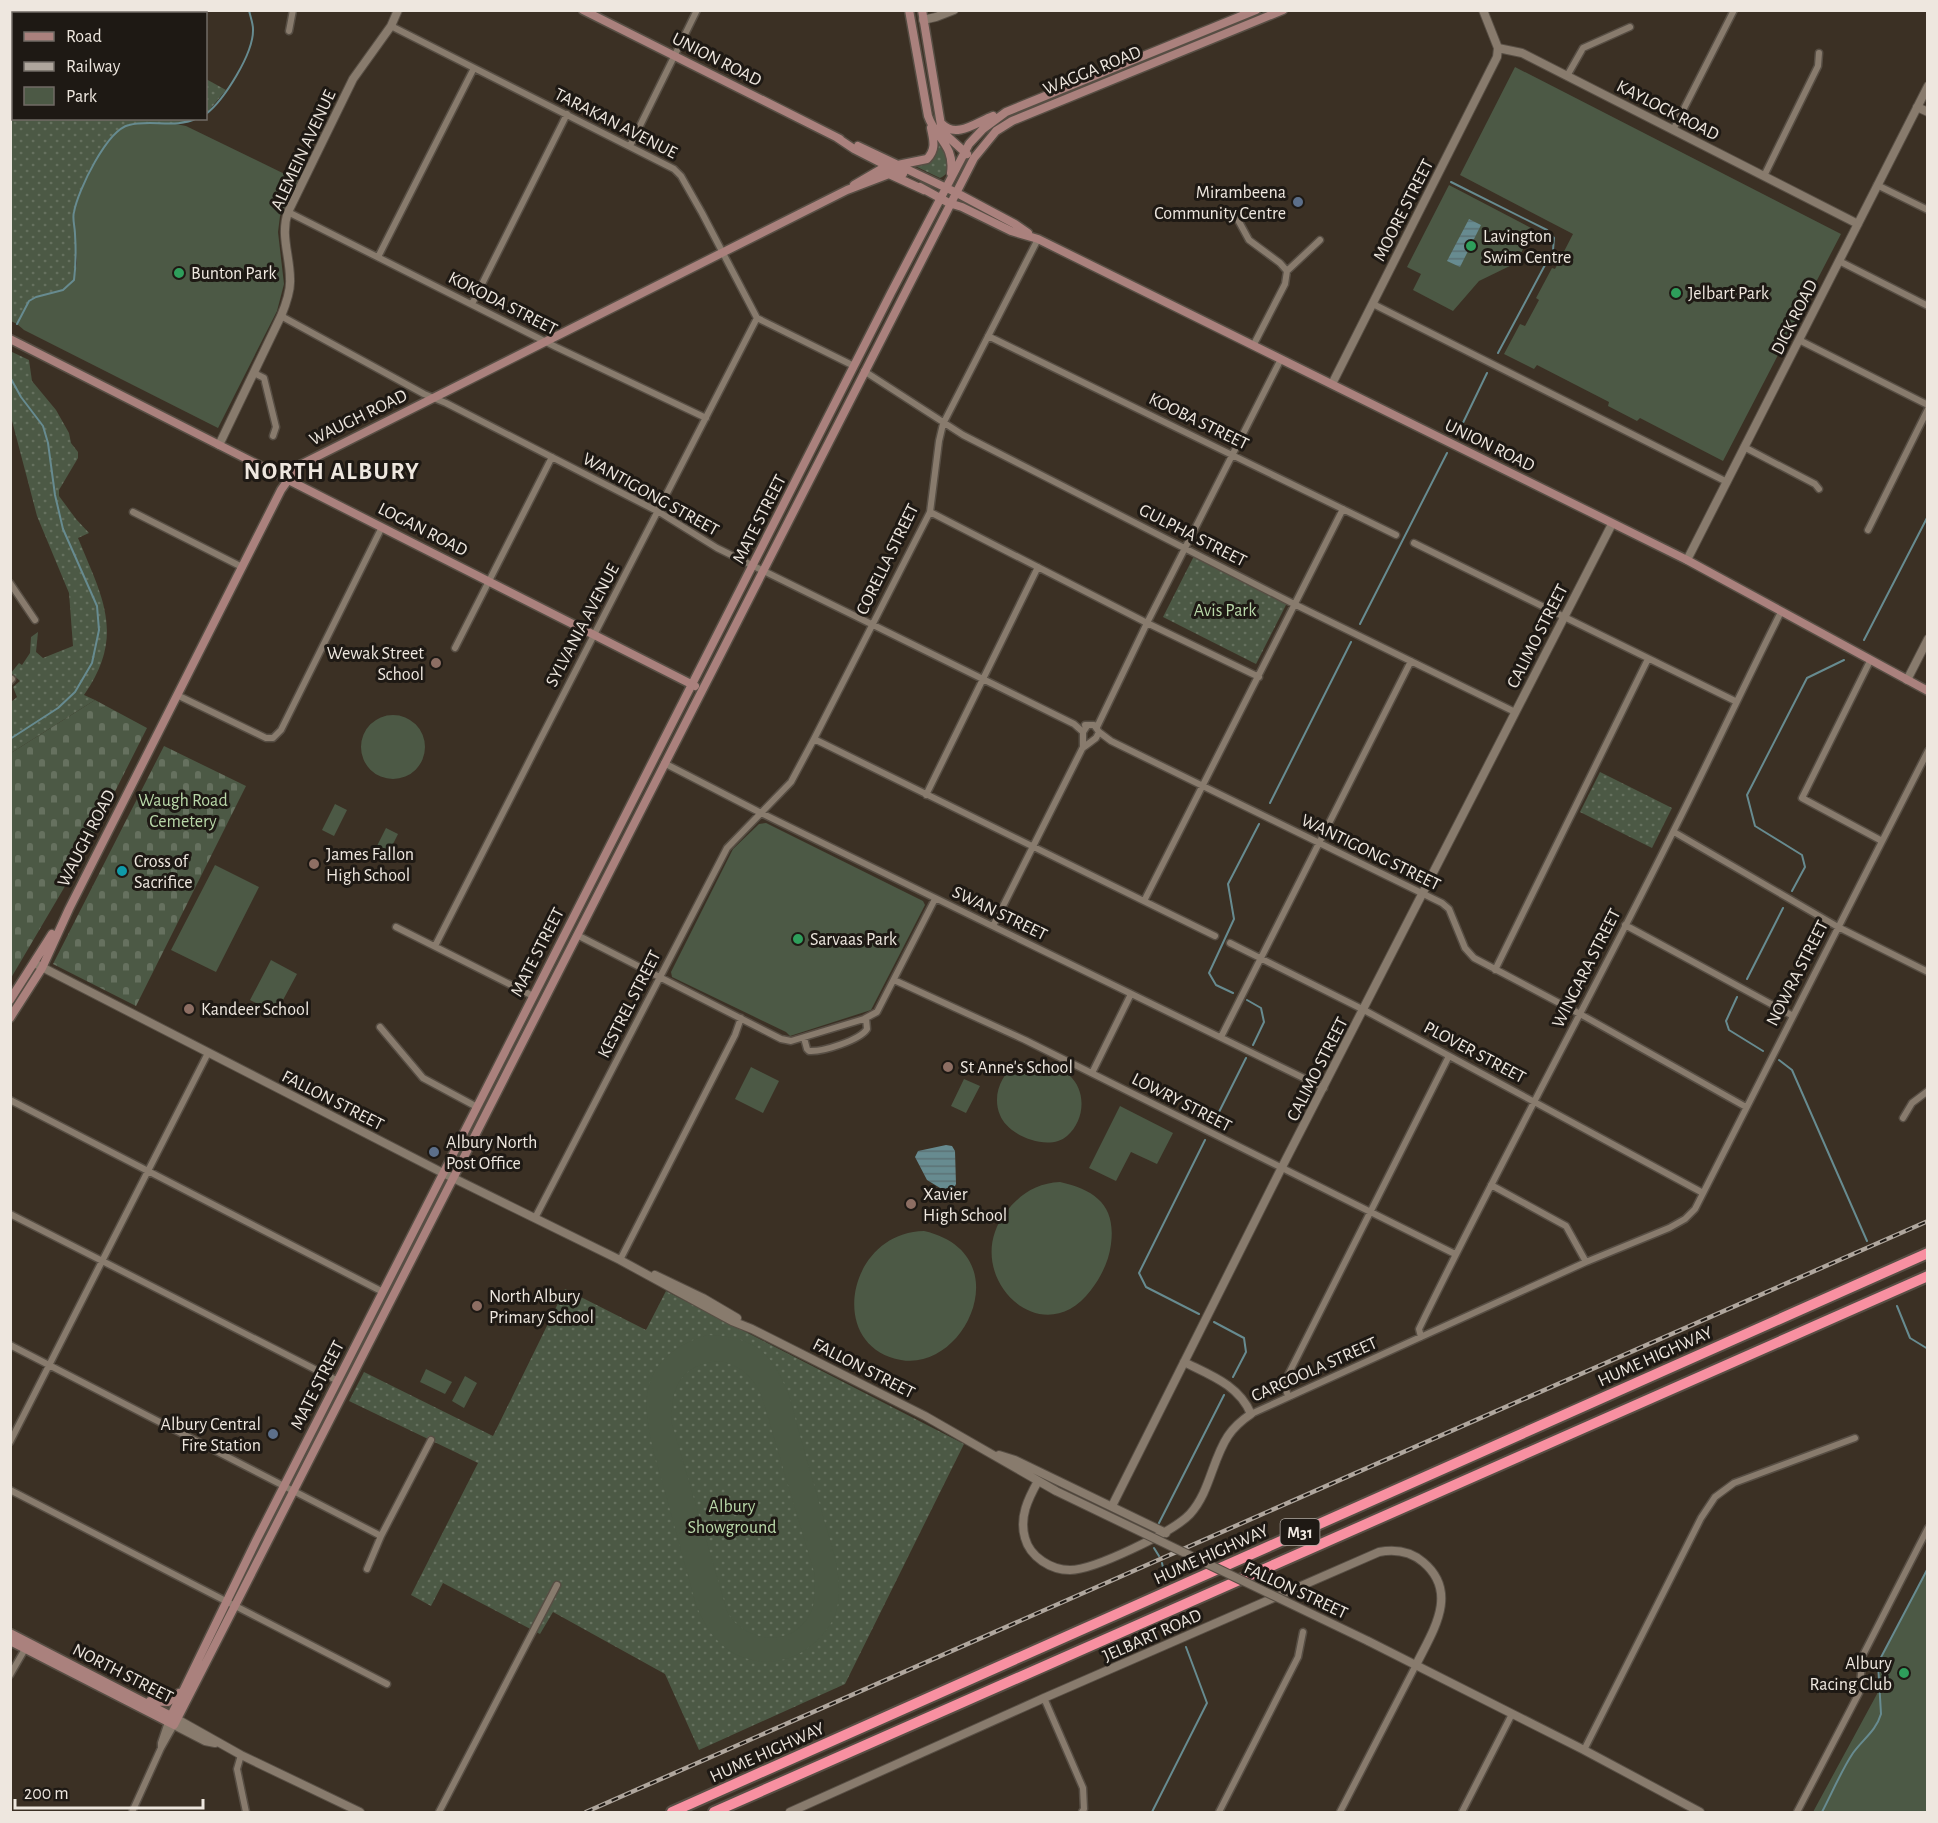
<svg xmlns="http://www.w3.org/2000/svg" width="1938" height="1823" font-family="'Alegreya Sans',sans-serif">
<defs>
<pattern id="green-dots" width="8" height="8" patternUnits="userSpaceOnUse" patternTransform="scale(1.5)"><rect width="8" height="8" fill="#4c5945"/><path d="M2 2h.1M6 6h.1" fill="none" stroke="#66715f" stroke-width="1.8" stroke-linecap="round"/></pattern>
<pattern id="cemetery-stones" width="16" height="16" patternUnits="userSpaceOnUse" patternTransform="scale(1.5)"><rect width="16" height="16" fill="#4c5945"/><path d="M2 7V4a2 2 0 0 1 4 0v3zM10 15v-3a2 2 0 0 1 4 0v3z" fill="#66715f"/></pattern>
<pattern id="water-rules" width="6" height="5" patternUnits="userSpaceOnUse" patternTransform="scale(1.5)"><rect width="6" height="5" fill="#678b90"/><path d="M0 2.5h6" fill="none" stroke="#5c7275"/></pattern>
</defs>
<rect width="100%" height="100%" fill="#3b3024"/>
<path fill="url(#green-dots)" d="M11 64 13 65 14 118 197 119C176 129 151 119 129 125 107 130 78 190 74 212 72 218 75 227 75 234 76 250 76 265 74 280L63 290 36 297 29 301 17 324 11 321Z
M206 79 226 90 206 114Z
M936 140C944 150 957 171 940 178L915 166 924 164Z
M10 351 29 360 32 381 56 410 69 433 71 443 78 452V458L59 490V496L76 519 89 533 78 538C102 597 126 635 84 695L95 700 11 753V702L17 697 13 687 20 681 11 673 19 663 22 665 30 653 31 637 38 632 36 652 43 658 73 646 69 593 37 516 11 417Z
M1194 556 1287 603 1256 664 1163 617Z
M1600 772 1672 808 1652 848 1580 812Z
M565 1289 646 1330 666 1291 964 1444 845 1684 699 1750 665 1674 553 1612 540 1634 443 1583 431 1606 411 1595 478 1463 349 1401 364 1372 493 1436Z"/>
<path fill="url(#cemetery-stones)" d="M95 700 147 728 81 859 11 978V753Z
M164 746 246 786 136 1006 53 964Z"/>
<path fill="#4c5945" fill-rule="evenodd" d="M1515 67 1841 234 1723 461 1640 418 1637 421 1608 406 1609 402 1537 365 1534 369 1504 354 1520 324 1525 326 1539 300 1536 298 1552 268 1555 269 1573 234 1460 175Z
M149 123H171L186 126 299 181 280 216 278 232 284 284 277 311 218 428 24 330 17 324 29 301 36 297 63 289 74 280 77 263 73 213 86 178 97 156 120 129 127 125Z
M1449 185 1533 229 1516 263 1479 281 1453 311 1413 290 1421 274 1407 267Z
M361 747a32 32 0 1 1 64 0a32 32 0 1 1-64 0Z
M335 804 347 810 334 836 322 830Z
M766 823 923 901 925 905 871 1010 790 1036 786 1032 672 977 671 972 733 849 759 824Z
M386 828 398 834 385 860 373 854Z
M215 865 259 887 216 972 171 950Z
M271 960 297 974 276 1013 250 1000Z
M1031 1060C1044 1062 1059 1066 1069 1075 1087 1091 1085 1120 1067 1136 1049 1152 1008 1136 1000 1115 990 1092 1006 1062 1031 1060Z
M751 1067 779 1081 763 1113 735 1099Z
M964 1079 980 1086 966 1113 951 1106Z
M1120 1106 1173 1133 1157 1164 1131 1152 1116 1181 1089 1168Z
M1060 1182C1096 1190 1116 1206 1111 1244 1109 1261 1101 1277 1091 1290 1041 1357 958 1273 1006 1212 1020 1194 1037 1183 1060 1182Z
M924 1231C1020 1253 966 1372 901 1360 825 1346 848 1232 924 1231Z
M707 1335C755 1337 771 1351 789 1395 799 1433 810 1471 821 1509 829 1539 843 1572 838 1603 836 1621 825 1633 812 1645 798 1657 777 1664 757 1661 725 1656 708 1634 696 1605 686 1569 676 1532 666 1495 648 1429 619 1363 707 1335ZM720 1361C741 1366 752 1376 761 1394L814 1572C815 1585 816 1602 810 1614 792 1648 748 1643 728 1614L672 1424C670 1388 680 1364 720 1361Z
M426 1369 452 1382 445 1394 420 1382Z
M465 1376 477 1383 464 1408 452 1401Z
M1927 1571V1812H1813L1877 1694 1883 1652Z"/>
<path fill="url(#water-rules)" d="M1469 219 1481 225 1460 267 1447 261Z
M946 1145 952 1146 955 1151 956 1184 955 1186 945 1191 927 1180 915 1157 918 1151Z"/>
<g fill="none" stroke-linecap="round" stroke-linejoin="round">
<path stroke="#678b90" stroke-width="2" d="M206 114C224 100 254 53 253 29 253 23 250 16 249 10
M1451 182 1547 230 1554 238 1553 250 1498 353
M17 324 29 301 36 297 63 290 74 280C76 265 76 250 75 234 75 227 72 218 74 212 78 190 107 130 129 125 151 119 176 129 197 118
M10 377 21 397 43 426 48 443 55 495 63 529 97 606 99 630 92 663 75 692 58 708 10 739
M1460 429 1487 373
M1360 624 1447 453
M1864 640 1928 516
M1270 803 1351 642
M1792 891 1805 867 1802 855 1755 826 1747 795 1807 678 1844 660
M1747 979 1783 908
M1233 993 1216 985 1209 973 1234 919 1228 884 1259 824
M1737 997 1726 1021 1729 1030 1763 1051
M1247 1000 1261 1008 1264 1022 1253 1045
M1779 1060 1792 1070 1867 1241
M1212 1126 1246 1058
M1897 1306 1910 1338 1928 1349
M1199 1314 1146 1287 1139 1273 1205 1140
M1214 1322 1244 1338 1246 1352 1233 1377
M1159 1523 1224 1395
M1154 1548 1159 1556
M1162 1563 1166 1581
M1152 1812 1207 1703 1186 1647
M1822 1812C1832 1793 1841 1771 1853 1753 1863 1739 1876 1731 1881 1714L1878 1663 1928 1568"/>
<g stroke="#574e44" stroke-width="9">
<path id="minor" d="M127 14 130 10
M10 15 14 16
M391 26 674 169 681 176 702 213 757 318 854 366
M289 31 293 10
M1567 76 1583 48 1630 27
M1673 130 1734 10
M630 146 697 10
M1764 176 1818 66 1819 53
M1877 185 1928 210
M288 212 556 347 706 418
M1237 218 1249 240 1280 263 1287 271 1285 284 1253 346
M378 257 474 68
M1839 261 1928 306
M1287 271 1320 240
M472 304 567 114
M1373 304 1727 482
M281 316 424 394 446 403 659 512 717 548 1074 724 1083 732
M988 336 1396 535
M1799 340 1928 405
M864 371 963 435 1294 604 1515 712
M254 373 264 378 276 427 273 436
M1744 447 1815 484 1819 489
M133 512 242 567
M930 512 1147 623 1259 677
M1868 530 1928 409
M1414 543 1735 701
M10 583 35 620
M455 648 552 457
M1870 661 1802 798 1882 841
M10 681 12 679
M177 695 266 738H273L281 730 382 527
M1097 727 1147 623 1281 359
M1099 732 1111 741 1442 903 1449 909 1465 948 1474 958 1580 1014 1746 1107
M814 739 1215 936
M1084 747 1096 738 1099 732 1094 725H1085
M664 763 761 813 1324 1088
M926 795 1038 567
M1674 832 1838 927 1928 972
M1144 901 1343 509
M1625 925 1793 1016
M993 926 1083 747V732L1087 726
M396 927 533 996
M577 935 781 1039 791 1041 864 1019 877 1012 935 899
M1230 943 1364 1010 1703 1193
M435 946C541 736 650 528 757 318
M1495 970 1648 659
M894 980 1025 1040 1455 1254
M380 1027 423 1078 477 1107
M1221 1037 1411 661
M804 1038 807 1049 809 1051C823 1052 860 1040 867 1029L866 1018
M1092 1073 1131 994
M10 1100 383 1292
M1903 1118 1912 1103 1928 1091
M1491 1185 1566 1226 1586 1262
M10 1214 338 1381
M535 1218 727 848 791 782 814 739 930 512 939 441 943 424 1038 239
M620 1260 735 1035 741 1018
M1421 1337 1419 1329C1500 1162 1590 999 1673 832 1710 759 1744 685 1781 612
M10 1345 381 1536
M1288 1396 1284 1383 1449 1056
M1251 1414 1586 1262 1669 1228 1685 1219 1695 1209 1928 751
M10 1442 208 1053
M10 1490 387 1684
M367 1569 381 1536 431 1440
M10 1675 25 1649
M1044 1698 1083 1788 1084 1809 1082 1812
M161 1748V1743L168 1722
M1584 1750 1701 1518 1715 1497 1734 1483 1855 1438
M241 1755 237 1769 246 1812
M132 1812 161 1748 174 1725
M439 1812 557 1585
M1219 1812 1298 1657 1303 1632
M1340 1812 1416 1665
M1462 1812 1512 1714
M1797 1812 1859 1693 1863 1655 1928 1528"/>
</g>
<g stroke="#574e44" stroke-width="10">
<path id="tertiary" d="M923 20 936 17 954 10
M1498 48 1522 53 1858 224
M1917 107 1928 112
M1332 384 1497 57 1498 48 1483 10
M219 445 281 316C286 304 291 291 290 279 290 256 280 235 288 212L353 79 391 26 398 10
M1687 560 1928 86
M1907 680 1928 639
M34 963 443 1173 620 1260 732 1321 752 1329 925 1416 1056 1491
M655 1275 703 1298 737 1318
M999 1455 1015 1460 1166 1533
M1038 1481C1028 1499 1019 1517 1025 1538 1030 1557 1051 1570 1070 1570 1094 1570 1173 1532 1190 1514 1210 1492 1212 1460 1228 1436 1234 1427 1242 1420 1251 1414 1239 1385 1210 1375 1184 1362
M1112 1506 1281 1169 1612 524
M1368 1641 1584 1750 1700 1812
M177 1719 241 1755 360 1812
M174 1725 205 1741 215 1743
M790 1812 1044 1698 1379 1552C1395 1549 1410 1551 1423 1562 1460 1593 1432 1632 1416 1665"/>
</g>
<g stroke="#574e44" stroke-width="11">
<path id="secondary" d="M583 10 840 139
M909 10 928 116C936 139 955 145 951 173
M922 10 941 125 947 136 967 154
M942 124C956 139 977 122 993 116
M836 137 854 149 903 174
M858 146 955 192 1015 224 1028 233
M854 185 883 168 927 159C937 149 933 139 931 128
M920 187 949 203 962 207 1011 231 1038 239 1687 560 1928 691
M10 339 695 686
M10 1000 52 934
M10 1018 42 968 69 909 281 490 298 466 847 190 889 174 924 190
M10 1633 175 1718
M10 1641 174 1725 974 158 996 131 1012 121 1283 10
M150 1701 168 1702 179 1693
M168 1722 256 1541 477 1107 891 293 969 144 983 129 1006 112 1256 10"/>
</g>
<g stroke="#574e44" stroke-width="14">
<path id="motorway" d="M672 1812 1928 1253
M714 1812 1928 1276"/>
</g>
<use href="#minor" stroke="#887b6d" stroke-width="6"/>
<use href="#tertiary" stroke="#887b6d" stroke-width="8"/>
<use href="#secondary" stroke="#aa817d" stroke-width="8"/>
<use href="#motorway" stroke="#f890a1" stroke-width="10"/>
<g stroke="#afa69d" stroke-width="4.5">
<path id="rail" d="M586 1812 1928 1221"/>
</g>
<use href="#rail" stroke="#1e1914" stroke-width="2" stroke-dasharray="7" stroke-linecap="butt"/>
<g stroke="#574e44" stroke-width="10" stroke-linecap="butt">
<path id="tertiary-bridge" d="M1056 1491 1368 1641"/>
</g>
<use href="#tertiary-bridge" stroke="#887b6d" stroke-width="8"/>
</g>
<g fill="#5c6f8a" stroke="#1e1914" stroke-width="2">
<circle cx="1298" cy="202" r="6"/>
<circle cx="434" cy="1152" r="6"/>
<circle cx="273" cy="1434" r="6"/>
</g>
<g fill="#2e9e5b" stroke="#1e1914" stroke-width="2">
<circle cx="1471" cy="246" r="6"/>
<circle cx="179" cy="273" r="6"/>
<circle cx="1676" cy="293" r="6"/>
<circle cx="798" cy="939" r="6"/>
<circle cx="1904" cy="1673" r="6"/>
</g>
<g fill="#8d6e63" stroke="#1e1914" stroke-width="2">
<circle cx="436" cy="663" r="6"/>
<circle cx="314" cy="864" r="6"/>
<circle cx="189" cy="1009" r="6"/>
<circle cx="948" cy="1067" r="6"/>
<circle cx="911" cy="1204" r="6"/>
<circle cx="477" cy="1306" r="6"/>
</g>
<circle fill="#0f9aa8" stroke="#1e1914" stroke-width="2" cx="122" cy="871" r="6"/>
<g text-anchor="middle" stroke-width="6" stroke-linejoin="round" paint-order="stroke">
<rect fill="#1e1914" stroke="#b0a9a2" stroke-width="1.5" x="1280.5" y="1519" width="39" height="26" rx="4.5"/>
<g font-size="16" font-weight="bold" fill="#eee7df">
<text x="1300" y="1538">M31</text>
</g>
<g font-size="18" fill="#eee7df" stroke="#1e1914">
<text transform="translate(717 59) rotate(27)" y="6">UNION ROAD</text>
<text transform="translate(1092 70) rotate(-22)" y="6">WAGGA ROAD</text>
<text transform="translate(1668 110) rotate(27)" y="6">KAYLOCK ROAD</text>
<text transform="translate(616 123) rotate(27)" y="6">TARAKAN AVENUE</text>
<text transform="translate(303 150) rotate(-65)" y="6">ALEMEIN AVENUE</text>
<text transform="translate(1403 210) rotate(-63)" y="6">MOORE STREET</text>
<text transform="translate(503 303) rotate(27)" y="6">KOKODA STREET</text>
<text transform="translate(1794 317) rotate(-63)" y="6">DICK ROAD</text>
<text transform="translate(358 417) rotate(-26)" y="6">WAUGH ROAD</text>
<text transform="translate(1199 421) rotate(26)" y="6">KOOBA STREET</text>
<text transform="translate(1490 445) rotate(26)" y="6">UNION ROAD</text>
<text transform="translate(651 494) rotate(29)" y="6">WANTIGONG STREET</text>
<text transform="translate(759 519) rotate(-63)" y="6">MATE STREET</text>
<text transform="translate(423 529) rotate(27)" y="6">LOGAN ROAD</text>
<text transform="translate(1193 535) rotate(27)" y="6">GULPHA STREET</text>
<text transform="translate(887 559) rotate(-64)" y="6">CORELLA STREET</text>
<text transform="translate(582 625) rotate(-62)" y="6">SYLVANIA AVENUE</text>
<text transform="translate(1537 636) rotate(-63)" y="6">CALIMO STREET</text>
<text transform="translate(86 838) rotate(-63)" y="6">WAUGH ROAD</text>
<text transform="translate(1371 852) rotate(26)" y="6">WANTIGONG STREET</text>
<text transform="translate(1000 913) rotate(26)" y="6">SWAN STREET</text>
<text transform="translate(537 952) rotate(-63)" y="6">MATE STREET</text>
<text transform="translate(1586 968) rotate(-63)" y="6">WINGARA STREET</text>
<text transform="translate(1797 973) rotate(-63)" y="6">NOWRA STREET</text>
<text transform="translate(629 1004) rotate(-63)" y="6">KESTREL STREET</text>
<text transform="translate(1475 1052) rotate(28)" y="6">PLOVER STREET</text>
<text transform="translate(1317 1069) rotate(-63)" y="6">CALIMO STREET</text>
<text transform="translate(333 1100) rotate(27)" y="6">FALLON STREET</text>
<text transform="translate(1182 1102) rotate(27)" y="6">LOWRY STREET</text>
<text transform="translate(1655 1356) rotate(-24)" y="6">HUME HIGHWAY</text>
<text transform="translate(864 1368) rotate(27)" y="6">FALLON STREET</text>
<text transform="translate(1314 1369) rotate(-24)" y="6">CARCOOLA STREET</text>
<text transform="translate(317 1385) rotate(-63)" y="6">MATE STREET</text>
<text transform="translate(1211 1554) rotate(-24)" y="6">HUME HIGHWAY</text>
<text transform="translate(1296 1590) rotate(25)" y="6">FALLON STREET</text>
<text transform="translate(1152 1635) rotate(-24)" y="6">JELBART ROAD</text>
<text transform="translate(123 1673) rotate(27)" y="6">NORTH STREET</text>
<text transform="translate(767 1752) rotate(-24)" y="6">HUME HIGHWAY</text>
</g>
<g font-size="18" fill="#eee7df" stroke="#1e1914" text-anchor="start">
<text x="1286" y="198" text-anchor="end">Mirambeena<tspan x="1286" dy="21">Community Centre</tspan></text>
<text x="1483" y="242">Lavington<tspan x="1483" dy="21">Swim Centre</tspan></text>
<text x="191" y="279">Bunton Park</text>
<text x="1688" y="299">Jelbart Park</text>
<text x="424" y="659" text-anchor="end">Wewak Street<tspan x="424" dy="21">School</tspan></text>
<text x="326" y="860">James Fallon<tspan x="326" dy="21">High School</tspan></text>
<text x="134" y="867">Cross of<tspan x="134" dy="21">Sacrifice</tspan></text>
<text x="810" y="945">Sarvaas Park</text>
<text x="201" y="1015">Kandeer School</text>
<text x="960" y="1073">St Anne's School</text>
<text x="446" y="1148">Albury North<tspan x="446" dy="21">Post Office</tspan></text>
<text x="923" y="1200">Xavier<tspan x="923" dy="21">High School</tspan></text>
<text x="489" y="1302">North Albury<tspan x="489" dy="21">Primary School</tspan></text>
<text x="261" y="1430" text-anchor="end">Albury Central<tspan x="261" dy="21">Fire Station</tspan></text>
<text x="1892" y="1669" text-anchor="end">Albury<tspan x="1892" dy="21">Racing Club</tspan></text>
</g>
<g font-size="18" fill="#b9d8a9" stroke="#1e1914">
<text x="1225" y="616">Avis Park</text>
<text x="183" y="806">Waugh Road<tspan x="183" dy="21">Cemetery</tspan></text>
<text x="732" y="1512">Albury<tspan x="732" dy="21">Showground</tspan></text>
</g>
<g font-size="24" font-weight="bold" letter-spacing="1.5" fill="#eee7df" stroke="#1e1914">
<text x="332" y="479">NORTH ALBURY</text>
</g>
</g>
<rect width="1938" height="1823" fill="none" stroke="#eee7df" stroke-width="24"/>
<rect x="12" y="12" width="195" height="108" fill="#1e1914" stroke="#716b65" stroke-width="1.5"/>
<rect x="24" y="32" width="30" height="9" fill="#aa817d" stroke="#716b65" stroke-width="1.5"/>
<text x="66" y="42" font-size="18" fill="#eee7df">Road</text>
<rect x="24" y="62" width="30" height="9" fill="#afa69d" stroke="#716b65" stroke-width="1.5"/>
<text x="66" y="72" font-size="18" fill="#eee7df">Railway</text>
<rect x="24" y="87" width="30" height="18" fill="#4c5945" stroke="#716b65" stroke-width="1.5"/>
<text x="66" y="102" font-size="18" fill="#eee7df">Park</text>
<path d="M15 1799v9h188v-9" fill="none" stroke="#eee7df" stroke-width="3"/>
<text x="24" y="1799" font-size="18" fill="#eee7df" stroke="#1e1914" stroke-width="4.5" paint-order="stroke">200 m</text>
</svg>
